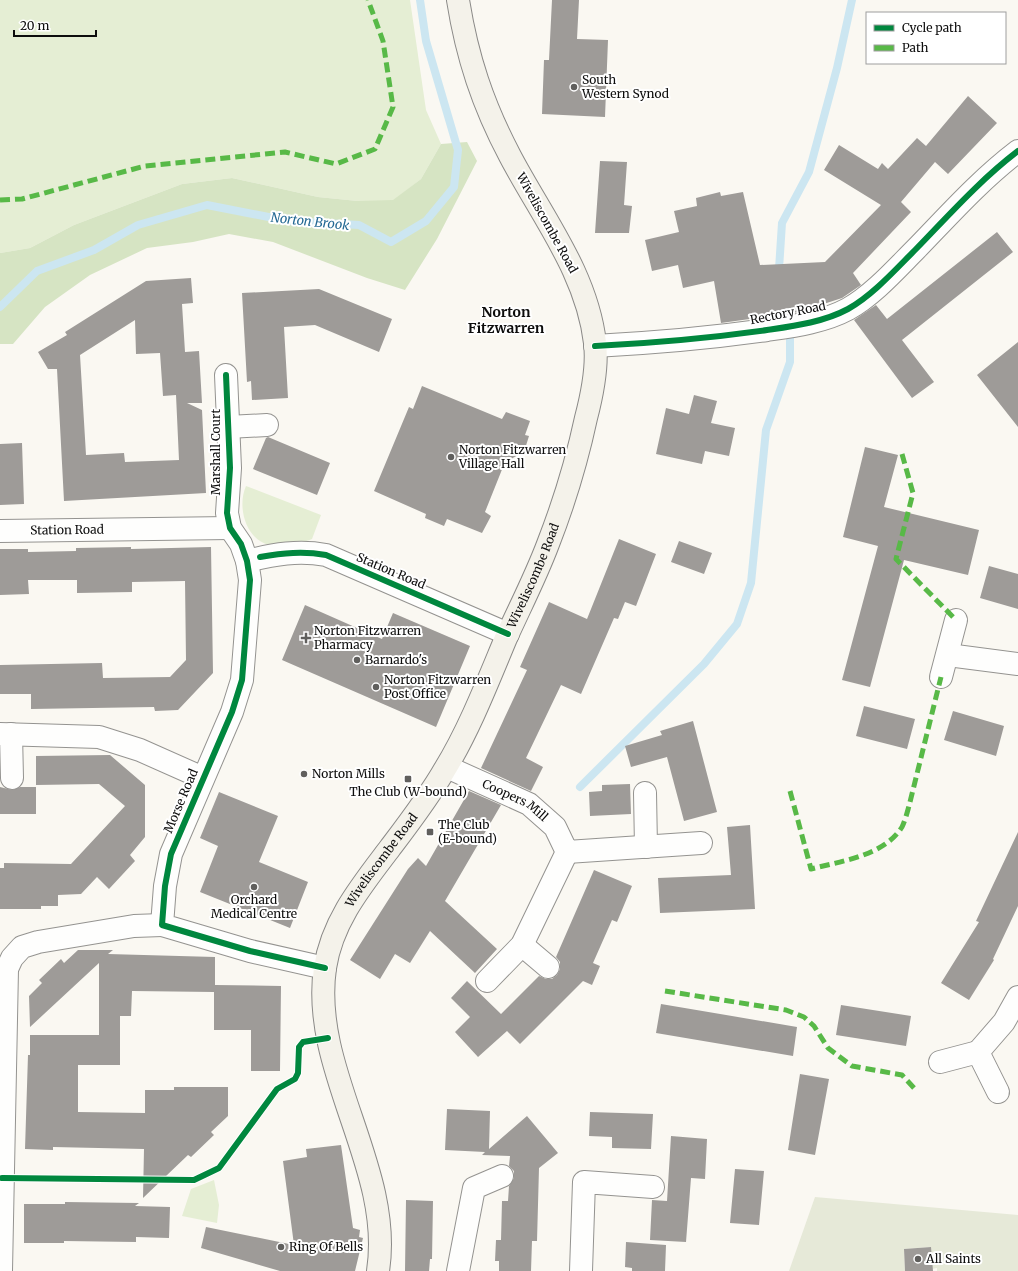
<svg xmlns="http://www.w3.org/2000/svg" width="1018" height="1271" font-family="Merriweather,serif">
<rect width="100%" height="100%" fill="#faf8f2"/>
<path fill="#e5eed4" d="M0 0H410L426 110 441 144 421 179 393 201H358L318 197 232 178 182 184 74 225 30 248 0 253Z
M246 486 321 515 312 539C299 544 284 548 269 545 245 539 237 506 246 486Z
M214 1180 219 1205 217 1223 182 1216 191 1189Z"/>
<path fill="#d6e4c3" d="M467 142 477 161 437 239 405 290 367 278 273 242 229 234 193 242 147 248 90 275 45 307 13 344H0V253L30 248 74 225 182 184 232 178 318 197 358 201 393 200 421 179 441 144Z"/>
<path fill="#e6e9d8" d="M815 1197 1018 1215V1271H937V1268L932 1269 930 1247 904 1249 905 1271H789Z"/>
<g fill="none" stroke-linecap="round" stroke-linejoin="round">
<path stroke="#cce6f1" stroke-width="8" d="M781 275 779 269 782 223 809 172 837 68 852 0
M0 307 37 271 94 250 138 225 207 205 289 221 359 225 391 242 426 221 454 187 458 150 426 41 420 0
M580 787 704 664 737 624 751 583 766 430 790 362V338"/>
</g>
<path fill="#9e9b98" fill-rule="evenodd" d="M552 0H579L577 39 608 40 605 117 542 114 544 60H549Z
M968 96 997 123 948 174 935 162 901 202 911 212 853 273 861 285 842 298 799 312 721 323 714 281 683 288 678 265 652 271 645 240 679 232 674 211 697 206 696 198 720 192 721 196 743 192 760 265 825 262 881 205 824 170 839 145 878 169 882 163 888 169 917 138 926 146Z
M600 161 627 162 624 205 632 206 629 233H595Z
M997 232 1013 252 902 340 934 382 912 398 854 320 876 305 887 319Z
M191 278 193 303 182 304 185 352 199 351 202 403H187L202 410 206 493 64 501 57 369H48L38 352 67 335 65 332 146 281ZM135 320 136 354 160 353 163 396 176 395 179 460 125 462 124 453 86 455 80 355Z
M319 289 392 319 379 352 315 325 284 327 288 398 252 400 251 381 247 382 242 293Z
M1018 342V427L977 375Z
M422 386 502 419 506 412 530 421 525 435 529 436 524 452 505 462 485 512 491 516 482 533 447 519 444 526 425 518 426 514 374 491 409 407 413 409Z
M694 395 717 401 711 423 735 428 729 456 705 451 702 464 656 454 666 408 689 414Z
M268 437 330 463 317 495 253 469 266 438Z
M22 443 24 504 0 505V444Z
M865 447 898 455 884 507 979 530 968 575 904 560 870 687 842 680 878 546 843 537Z
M619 539 656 554 636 606 625 602 618 619 614 618 581 694 561 685 526 758 543 767 531 791 481 768 527 670 520 667 549 602 587 619Z
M679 541 712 553 704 574 671 562Z
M131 547V549L211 547 213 673 178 710 155 711 154 707 31 709V694H0V665L102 663 103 678 170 677 186 660 185 581 132 582V592L77 593V580H28L29 594 0 595V549H28V552L76 551V548Z
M989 566 1018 574V609L980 598Z
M305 605 382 639 393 613 470 646 436 727 282 660Z
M864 706 915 719 907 749 856 736Z
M953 711 1004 726 996 756 944 740Z
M693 721 717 812 684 821 667 757 631 767 625 746 662 735 660 731Z
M110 755 145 785V837L130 855 135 861 109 889 97 877 81 894 58 895V906H41V909H0V868H4V863L71 864 125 806 99 784 36 785V756Z
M630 784 631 814 590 816 589 792 602 791V785Z
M0 787 12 790 20 787H36V814H0Z
M469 791 501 805 445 901 497 949 475 973 430 931 410 963 395 954 380 979 350 960 408 869 418 858 426 866Z
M219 792 278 816 259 862 308 882 290 928 200 892 218 846 200 838Z
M750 825 755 909 660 913 658 878 731 875 727 827Z
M1018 832V906L993 959 994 960 969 1000 941 983 979 922 976 921Z
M594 870 632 886 617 922 612 920 593 963 600 966 592 985 583 981 520 1044 507 1031 478 1057 455 1032 470 1017 451 998 467 981 501 1014 539 976 546 979H552L557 975 560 969V962L556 957Z
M78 950H113L108 954 215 957V985L281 986 280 1071H251V1030H214V992L132 991 131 1016H120V1065H78V1112L145 1113V1090H174V1087H228V1116L211 1132 214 1135 191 1157 188 1155 143 1198 144 1149 53 1147V1150L25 1149 28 1055H30V1035H99V963L30 1027 29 996 42 983 39 980 61 959 64 963Z
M661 1004 797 1027 793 1056 656 1033Z
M841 1005 911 1016 906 1046 836 1035Z
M800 1074 829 1079 815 1155 788 1150Z
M447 1109 490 1111 489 1149 527 1116 558 1153 539 1168 537 1241H532L531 1271H499V1261H495L496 1240H501L502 1201H508L509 1186 514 1178V1171L509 1166 510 1156 482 1155 485 1152 445 1150Z
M590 1112 653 1114 651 1149 612 1148V1137L589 1136Z
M671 1136 707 1139 705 1179 691 1178 686 1242 650 1240 652 1200 667 1201Z
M341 1145 353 1228 360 1230 359 1237 363 1238 355 1271H280L201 1248 206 1227 294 1245 283 1161 307 1157 306 1149Z
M735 1169 764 1171 759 1225 730 1223Z
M406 1200 433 1201 432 1259H430L429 1271H405Z
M65 1202 139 1203 135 1206 170 1207 169 1238 136 1237V1242L64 1241V1243H24V1204H65Z
M626 1242 666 1245 665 1271H632V1268L625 1267Z
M931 1247 933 1271H905L904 1249Z"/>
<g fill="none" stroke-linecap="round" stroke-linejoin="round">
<g stroke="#949390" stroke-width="24">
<g id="minor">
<path d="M595 346C653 343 710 338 767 330 794 326 824 322 848 309 873 295 896 269 916 249 949 215 980 180 1018 151"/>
<path d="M226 375 230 468 227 513 230 528 241 544 247 561 250 580 242 680 232 712 171 854 165 886 162 925 250 951 325 968"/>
<path d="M228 427 267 425"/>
<path id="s1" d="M0 531 230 528"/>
<path d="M247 561C274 554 299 550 326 555L508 634"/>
<path d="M948 655 1018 664"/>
<path d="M941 677 956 620"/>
<path d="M0 734 99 737 140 750 203 778"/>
<path d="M11 734 12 778"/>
<path id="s2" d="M447 767 529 804 555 827 567 852 701 843"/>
<path d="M645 793 646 847"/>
<path d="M522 945 548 967"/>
<path d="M487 981 522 945 567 852"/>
<path d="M978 1052 1004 1022 1018 997"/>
<path d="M940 1062 978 1052 998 1092"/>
<path d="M1 1271 7 969 12 958 22 947 38 942 134 926 162 925"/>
<path d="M458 1271 474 1188 502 1176"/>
<path d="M581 1271 584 1182 653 1187"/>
</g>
</g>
<g stroke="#8a8987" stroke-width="24">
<g id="secondary">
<path id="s3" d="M378 1271C394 1168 310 1071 325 968 332 921 362 885 390 848 409 823 429 797 445 769 469 730 488 681 506 638 520 607 536 576 548 544 564 503 577 460 586 418 592 395 598 367 595 343 587 273 542 217 510 156 483 105 467 57 458 0"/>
</g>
</g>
<use href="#minor" stroke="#fefefd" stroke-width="22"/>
<use href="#secondary" stroke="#f4f2ea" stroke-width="22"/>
<path stroke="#58b947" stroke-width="5" stroke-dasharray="10 5" stroke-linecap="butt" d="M0 200 22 199 145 166 285 152 336 164 375 149 393 107 383 41 368 0
M902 454 913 493 896 559 956 620
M790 791 811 869C841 861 884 856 902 827 905 821 907 813 909 806L941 677
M665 991 786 1010 804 1017 814 1026 828 1048 852 1066 902 1075 914 1088"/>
<g stroke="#fff" stroke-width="8">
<path id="cycleway" d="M595 346C653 343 710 338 767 330 794 326 824 322 848 309 873 295 896 269 916 249 949 215 980 180 1018 151
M226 375 230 468 227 513 230 528 241 544 247 561 250 580 242 680 232 712 171 854 165 886 162 925 250 951 325 968
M260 557C283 553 303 551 326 555L508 634
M2 1178 194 1180 219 1168 277 1089 295 1079 298 1073 299 1047 303 1042 328 1038"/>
</g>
<use href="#cycleway" stroke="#00873e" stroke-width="6"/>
</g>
<g fill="#605f5d" stroke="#fff" stroke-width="1.5">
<circle cx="574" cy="87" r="4"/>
<circle cx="451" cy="457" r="4"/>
<path d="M304 632h4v4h4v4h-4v4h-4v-4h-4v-4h4z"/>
<circle cx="357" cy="660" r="4"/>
<circle cx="376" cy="687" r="4"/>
<circle cx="304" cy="774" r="4"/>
<rect x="404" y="775" width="8" height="8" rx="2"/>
<rect x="426" y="828" width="8" height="8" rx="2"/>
<circle cx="254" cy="887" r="4"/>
<circle cx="281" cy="1247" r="4"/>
<circle cx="918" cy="1259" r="4"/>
</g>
<g text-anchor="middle" stroke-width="4" stroke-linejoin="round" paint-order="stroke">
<g font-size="12" fill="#0d0d0d" stroke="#fff" text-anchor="start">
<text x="582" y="84">South<tspan x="582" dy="14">Western Synod</tspan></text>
<text x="459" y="454">Norton Fitzwarren<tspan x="459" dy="14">Village Hall</tspan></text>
<text x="314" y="635">Norton Fitzwarren<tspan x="314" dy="14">Pharmacy</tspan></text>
<text x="365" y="664">Barnardo's</text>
<text x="384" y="684">Norton Fitzwarren<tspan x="384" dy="14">Post Office</tspan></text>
<text x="312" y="778">Norton Mills</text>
<text x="408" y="796" text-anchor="middle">The Club (W-bound)</text>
<text x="438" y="829">The Club<tspan x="438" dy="14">(E-bound)</tspan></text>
<text x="254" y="904" text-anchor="middle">Orchard<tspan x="254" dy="14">Medical Centre</tspan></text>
<text x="289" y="1251">Ring Of Bells</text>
<text x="926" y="1263">All Saints</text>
</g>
<g font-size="12" fill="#0d0d0d" stroke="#fff">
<text transform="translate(547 223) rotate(61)" y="4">Wiveliscombe Road</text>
<text transform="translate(788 313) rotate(-11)" y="4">Rectory Road</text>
<text transform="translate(216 452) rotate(-90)" y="4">Marshall Court</text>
<text dy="4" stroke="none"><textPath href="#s1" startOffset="67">Station Road</textPath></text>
<text transform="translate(391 571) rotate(23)" y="4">Station Road</text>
<text dy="4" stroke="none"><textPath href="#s3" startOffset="758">Wiveliscombe Road</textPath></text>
<text transform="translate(181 801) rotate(-67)" y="4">Morse Road</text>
<text dy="4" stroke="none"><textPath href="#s2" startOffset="76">Coopers Mill</textPath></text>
<text dy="4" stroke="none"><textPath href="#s3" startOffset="434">Wiveliscombe Road</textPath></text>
</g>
<g font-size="13" font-style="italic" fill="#236893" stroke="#fff">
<text transform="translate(310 221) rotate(6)" y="5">Norton Brook</text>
</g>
<g font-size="14" font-weight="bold" fill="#0d0d0d" stroke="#fff">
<text x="506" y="317">Norton<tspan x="506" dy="16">Fitzwarren</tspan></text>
</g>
</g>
<rect x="866" y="12" width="140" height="52" fill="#ffffff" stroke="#9e9e9e"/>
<rect x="874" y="25" width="20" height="6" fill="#00873e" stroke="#9e9e9e"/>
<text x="902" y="32" font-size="12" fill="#0d0d0d">Cycle path</text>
<rect x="874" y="45" width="20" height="6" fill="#58b947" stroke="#9e9e9e"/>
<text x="902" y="52" font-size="12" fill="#0d0d0d">Path</text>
<path d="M14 30v6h82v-6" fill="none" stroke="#0d0d0d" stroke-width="2"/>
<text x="20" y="30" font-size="12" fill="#0d0d0d" stroke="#ffffff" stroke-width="3" paint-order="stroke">20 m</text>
</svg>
